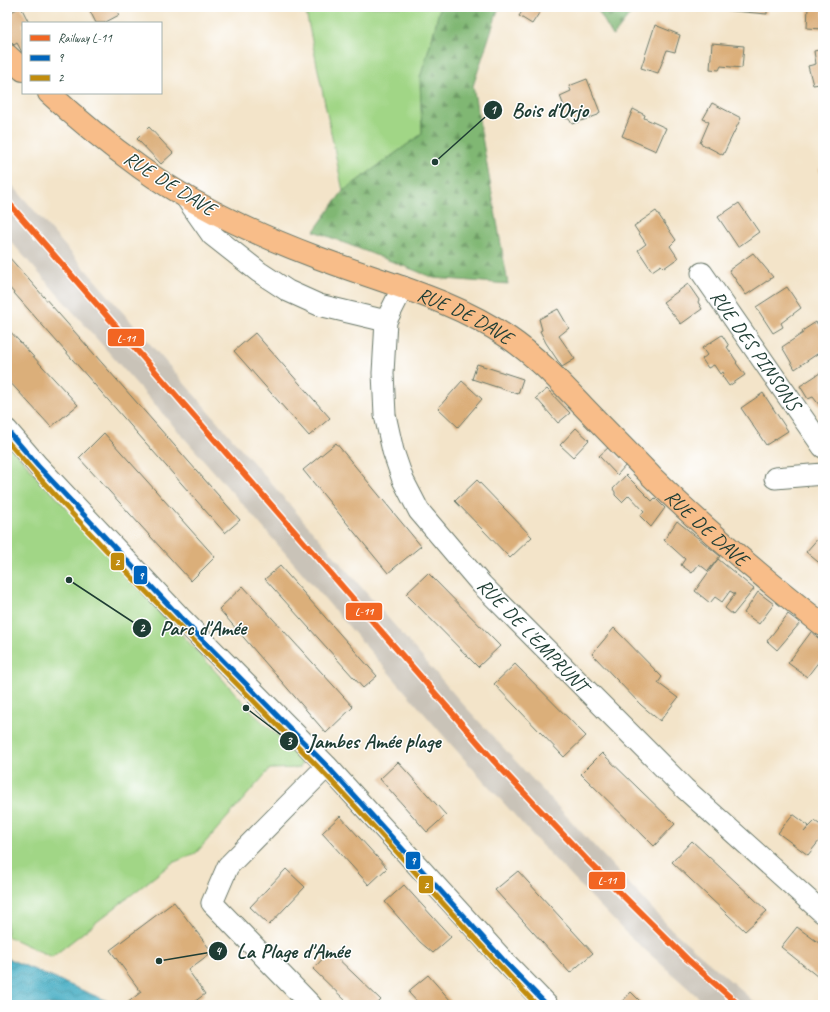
<svg xmlns="http://www.w3.org/2000/svg" width="830" height="1012" font-family="Caveat,sans-serif">
<defs>
<pattern id="forest-firs" width="22" height="20" patternUnits="userSpaceOnUse"><rect width="22" height="20" fill="#80b773"/><path d="M5 1l3.5 6h-7zM16 11l3.5 6h-7z" fill="#68965f"/></pattern>
<pattern id="water-waves" width="16" height="10" patternUnits="userSpaceOnUse"><rect width="16" height="10" fill="#42acc2"/><path d="M0 5q4-4 8 0t8 0" fill="none" stroke="#378d9e"/></pattern>
</defs>
<rect width="100%" height="100%" fill="#fff"/>
<filter id="ink" filterUnits="userSpaceOnUse"><feTurbulence type="fractalNoise" baseFrequency=".025" numOctaves="2"/><feDisplacementMap in="SourceGraphic" scale="8" xChannelSelector="R" yChannelSelector="G"/><feConvolveMatrix kernelMatrix="1 2 1 2 8 2 1 2 1" color-interpolation-filters="sRGB"/></filter>
<filter id="wash" filterUnits="userSpaceOnUse"><feTurbulence type="fractalNoise" baseFrequency=".012" numOctaves="4" result="noise"/><feDisplacementMap in="SourceGraphic" scale="16" xChannelSelector="R" yChannelSelector="G"/><feGaussianBlur stdDeviation="0.9" result="paint"/><feColorMatrix in="noise" values="0 0 0 0 0 0 0 0 0 0 0 0 0 0 0 0 0 1.4 0 .05"/><feComposite in="paint" operator="in"/></filter>
<g filter="url(#wash)">
<rect width="100%" height="100%" fill="#f3e4c9"/>
<path fill="#c9c3b8" d="M7 179 461 702 671 929 758 1005H707L625 932 544 848 448 741 253 516 7 237Z"/>
<path fill="#a1d686" stroke="#608a5d" d="M305 7H440L433 35 420 78 422 134 343 191Z
M7 443 257 717 298 754 302 761 300 768 270 769 196 853 172 863 52 957 7 936Z"/>
<path fill="url(#forest-firs)" stroke="#507a54" d="M440 7H499L473 86 508 284 434 278 314 231 343 191 422 134 420 78 433 35Z
M596 7H636L613 36Z"/>
<path fill="url(#water-waves)" stroke="#30747b" d="M7 958 112 1003 117 1005H7Z"/>
<g id="blocks">
<path fill="#dbaf7a" d="M21 7 29 23H23V54L17 43 14 45 7 38V14Z
M88 7H114L119 15 104 23H96Z
M525 7H543L532 24 519 16Z
M722 7H767V14L722 10Z
M808 7H823V29L807 28Z
M655 25 680 35 675 52 667 50 658 73 641 68Z
M712 43 744 46 742 68 721 66 719 70 710 69Z
M823 49V85L820 84 813 85 808 66 816 64 814 51Z
M587 79 600 112 598 115 572 124 569 119 563 118 561 112 564 106 560 96 571 91 569 86Z
M712 103 741 118 723 155 700 143 709 122 703 119Z
M633 109 645 115 644 118 666 128 656 151 622 136Z
M149 127 173 153 161 164 137 139Z
M823 168V180L819 169Z
M739 203 759 232 738 247 718 217Z
M656 211 676 240 670 246 678 258 664 268 661 265 652 271 638 250 646 244 634 226Z
M753 253 773 277 746 295 729 270Z
M8 256 240 520 225 533 7 285Z
M688 284 699 300 698 302 702 309 681 324 663 302Z
M787 287 801 308 781 323 783 327 773 333 756 307Z
M558 309 569 328 559 336 575 359 562 367 546 343 540 331 542 330 539 319Z
M816 322 823 332V350L795 369 782 347 803 333 802 331Z
M7 328 78 405 51 427 7 379Z
M255 333 330 418 309 436 234 351Z
M722 335 729 346 727 347 737 362 736 363 745 375 729 386 722 376 724 374 723 372 720 374 714 365 708 368 702 359 707 355 702 348Z
M477 364 523 379 518 394 472 379Z
M823 371V404L820 406 813 397 808 399 800 386Z
M462 381 482 399 458 427 438 408Z
M547 389 570 413 558 423 536 398Z
M763 393 788 431 766 445 741 408Z
M576 428 589 440 573 457 560 445Z
M104 433 215 557 191 581 79 458Z
M336 443 421 546 388 573 303 470Z
M609 447 626 465 617 475 599 456Z
M626 475 652 501 655 498 665 508 651 527 640 516 644 511 629 495 622 502 615 495V492L613 489Z
M477 480 532 537 510 558 455 501Z
M677 521 720 556 708 571 699 564 692 573 681 565 685 559 664 540Z
M820 536 823 538V566L806 552Z
M718 559 754 589 733 615 725 608 735 594 730 591 722 602 715 597 710 603 695 591Z
M280 566 377 676 363 688 265 579Z
M428 573 500 646 478 667 406 594Z
M243 586 353 707 326 733 219 609Z
M758 592 774 604 759 624 744 613Z
M788 614 800 623 777 650 767 641Z
M614 628 662 677 658 683 678 698 660 721 641 705 592 654Z
M811 632 823 642V656L807 677 788 663Z
M515 664 586 736 564 757 494 684Z
M602 753 675 824 654 846 581 774Z
M398 762 446 815 427 832 380 779Z
M793 814 809 826 804 832 815 821 823 827V836L808 855 778 833Z
M340 816 387 868 369 885 322 833Z
M692 841 767 911 745 931 672 862Z
M286 869 305 887 269 925 250 907Z
M518 871 593 953 570 973 495 890Z
M404 885 451 937 433 953 420 942 385 902Z
M174 902 212 952 188 970 205 994 190 1005H129L127 1003 141 992 110 950Z
M797 927 823 946V981L781 947Z
M330 951 381 1000 376 1005H350L313 969Z
M428 975 451 1001 455 1005H420L409 993 411 989Z
M631 992 644 1005H619Z"/>
</g>
</g>
<g filter="url(#ink)">
<use href="#blocks" fill-opacity="0" stroke="#697768" stroke-width="1"/>
<g fill="none" stroke-linecap="round" stroke-linejoin="round">
<g stroke="#697768" stroke-width="23">
<path id="minor" d="M184 195 212 235 259 272 288 291 319 305 386 321
M702 273 823 447
M403 287 386 321 383 373 385 415 393 451 403 480 419 511 482 585 684 788 823 913
M7 430 38 466 180 617 327 766 507 964 547 1005
M775 478 823 474
M311 1005 212 903 228 866 327 766"/>
</g>
<g stroke="#697768" stroke-width="24">
<g id="major">
<path d="M7 55 23 70"/>
<path id="s1" d="M49 93C78 120 109 145 141 168 194 206 255 234 316 257 381 282 451 298 509 338 537 357 560 382 583 406 606 430 630 454 653 478 707 531 763 578 823 625"/>
</g>
</g>
<use href="#minor" stroke="#fff" stroke-width="21"/>
<use href="#major" stroke="#f8bd89" stroke-width="22"/>
<g stroke="#fff" stroke-width="8">
<path id="bus-1" d="M7 430 38 466 180 617 327 766 507 964 547 1005"/>
</g>
<g stroke="#fff" stroke-width="8">
<path id="bus-2" d="M7 441C106 556 216 661 321 770 395 847 463 929 537 1005"/>
</g>
<use href="#bus-1" stroke="#0065bd" stroke-width="5"/>
<use href="#bus-2" stroke="#c18c0d" stroke-width="5"/>
<g stroke="#fff" stroke-width="9">
<path id="rail-1" d="M7 201 494 761 588 861 687 959 739 1005"/>
</g>
<use href="#rail-1" stroke="#f26522" stroke-width="6"/>
</g>
</g>
<g text-anchor="middle" stroke-width="3" stroke-linejoin="round" paint-order="stroke">
<g font-size="20" fill="#1f3d34" stroke="#fff">
<text transform="translate(170 183) rotate(32)" y="7">RUE DE DAVE</text>
<text dy="7" stroke="none"><textPath href="#s1" startOffset="476">RUE DE DAVE</textPath></text>
<text transform="translate(756 350) rotate(55)" y="7">RUE DES PINSONS</text>
<text dy="7" stroke="none"><textPath href="#s1" startOffset="800">RUE DE DAVE</textPath></text>
<text transform="translate(533 635) rotate(46)" y="7">RUE DE L'EMPRUNT</text>
</g>
</g>
<path fill="none" stroke="#1f3d34" stroke-width="1.5" d="M435 162L493 110M69 580L142 628M246 708L289 741M159 961L218 951"/>
<g fill="#1f3d34" stroke="#fff" stroke-width="1.5">
<circle cx="435" cy="162" r="4"/>
<circle cx="69" cy="580" r="4"/>
<circle cx="246" cy="708" r="4"/>
<circle cx="159" cy="961" r="4"/>
<circle cx="493" cy="110" r="10"/>
<circle cx="142" cy="628" r="10"/>
<circle cx="289" cy="741" r="10"/>
<circle cx="218" cy="951" r="10"/>
</g>
<g font-size="12" text-anchor="middle" font-weight="bold" fill="#fff">
<text x="493" y="114">1</text>
<text x="142" y="632">2</text>
<text x="289" y="745">3</text>
<text x="218" y="955">4</text>
</g>
<g font-size="21" text-anchor="middle" font-weight="bold" fill="#1f3d34" stroke="#fff" stroke-width="3" stroke-linejoin="round" paint-order="stroke">
<text x="550" y="117">Bois d'Orjo</text>
<text x="203" y="635">Parc d'Amée</text>
<text x="374" y="748">Jambes Amée plage</text>
<text x="293" y="958">La Plage d'Amée</text>
</g>
<g stroke="#fff" stroke-width="1.5">
<rect x="107" y="328" width="38" height="19" rx="4" fill="#f26522"/>
<rect x="110" y="552" width="15" height="19" rx="4" fill="#c18c0d"/>
<rect x="133" y="565" width="15" height="20" rx="4" fill="#0065bd"/>
<rect x="345" y="602" width="38" height="19" rx="4" fill="#f26522"/>
<rect x="405" y="851" width="16" height="19" rx="4" fill="#0065bd"/>
<rect x="588" y="871" width="38" height="19" rx="4" fill="#f26522"/>
<rect x="418" y="875" width="16" height="19" rx="4" fill="#c18c0d"/>
</g>
<g font-size="11" text-anchor="middle" font-weight="bold" fill="#fff">
<text x="126" y="342">L-11</text>
<text x="117" y="566">2</text>
<text x="141" y="579">9</text>
<text x="364" y="615">L-11</text>
<text x="413" y="864">9</text>
<text x="607" y="884">L-11</text>
<text x="426" y="889">2</text>
</g>
<rect width="830" height="1012" fill="none" stroke="#fff" stroke-width="24"/>
<rect x="22" y="22" width="140" height="72" fill="#ffffff" stroke="#a5b1ae"/>
<rect x="30" y="35" width="20" height="6" fill="#f26522" stroke="#a5b1ae"/>
<text x="58" y="42" font-size="12" fill="#1f3d34">Railway L-11</text>
<rect x="30" y="55" width="20" height="6" fill="#0065bd" stroke="#a5b1ae"/>
<text x="58" y="62" font-size="12" fill="#1f3d34">9</text>
<rect x="30" y="75" width="20" height="6" fill="#c18c0d" stroke="#a5b1ae"/>
<text x="58" y="82" font-size="12" fill="#1f3d34">2</text>
</svg>
